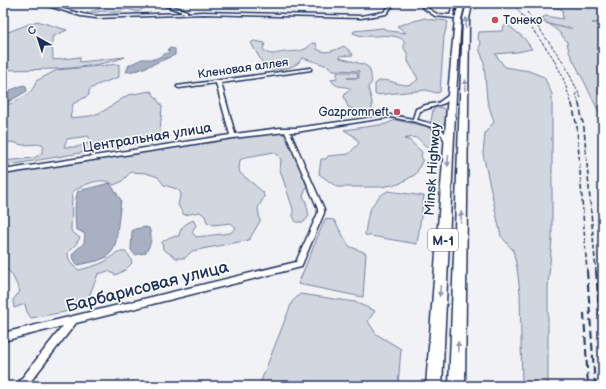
<svg xmlns="http://www.w3.org/2000/svg" width="606" height="389" font-family="'Balsamiq Sans',sans-serif">
<rect width="100%" height="100%" fill="#f1f2f5"/>
<filter id="ink" filterUnits="userSpaceOnUse"><feTurbulence type="fractalNoise" baseFrequency=".025" numOctaves="2"/><feDisplacementMap in="SourceGraphic" scale="8" xChannelSelector="R" yChannelSelector="G"/><feConvolveMatrix kernelMatrix="1 2 1 2 8 2 1 2 1" color-interpolation-filters="sRGB"/></filter>
<g filter="url(#ink)">
<path fill="#d2d6df" stroke="#76829e" fill-rule="evenodd" d="M130 3 133 6 146 7 138 12 127 9 116 13 102 11 89 14 87 13 111 4Z
M533 3H603V22L592 23H603V121L585 83 569 52 567 42 560 33 542 18 545 16 563 19 562 9 535 5Z
M425 18C433 22 441 18 448 22L444 36 440 92 437 93 426 90 376 95 375 94V84C387 72 405 95 418 79L408 61V55L404 48V40C389 30 368 41 353 33L354 31 383 28 389 31 406 33 397 26Z
M37 21 67 30 52 37 53 60 80 57V62L125 57C87 71 43 69 3 70V34Z
M508 25 524 38 532 49 517 52 495 54 505 67 529 71 544 77 552 94V238L548 287V386H522L520 292 517 268 513 250 501 236 483 154 485 133 494 122 487 100 484 62 479 48 481 43 478 39 479 32 502 31 504 26Z
M254 41 265 43 263 49C269 58 278 52 286 52 293 51 299 52 305 49 308 48 310 45 312 43H316L317 49C327 55 335 50 344 46L352 53 353 55 339 56 340 58C346 60 363 63 368 67 371 70 371 78 372 82L368 87 372 102V113L354 116 353 109 348 107 344 96 345 94 351 89C343 84 336 90 331 79L337 78V72H357L358 78H347H359V71L333 70 328 66 303 58C299 60 301 61 297 64 289 69 275 71 266 69L251 43Z
M119 64V77L97 85 89 90V95L73 104 70 118 90 116 102 112 128 95 151 91 162 106 160 133 152 141 3 166V161L34 158 41 154 44 147 42 144 22 145 13 142 5 143 3 149V107C15 101 33 96 36 81L57 70ZM88 136 92 142 77 147H64L67 139Z
M437 107 443 108 446 111 445 123 442 126 436 125 431 121 433 110Z
M395 120 426 126 436 133 432 148C417 146 425 133 404 139L409 140 422 152 421 157 423 159 416 174 399 184 380 187H337L319 174 321 159H326L328 156 349 154 359 143 354 136 344 130 386 124Z
M277 133 283 134 287 136 307 186 303 196 306 202 309 216 304 222H296L293 216V209L280 170 281 160 279 156 274 152 246 157 240 160 239 169 240 173 263 192 264 197 258 208 260 221 249 240 192 251 185 258H176L163 249 162 242 170 237 179 236C180 227 185 224 193 220L196 225 192 232 196 237 230 233 236 228 231 223 214 225 207 222 205 216 200 212 184 215 178 205 181 193 177 189 164 185 158 177 146 173 131 172 121 182 114 185C102 175 84 185 72 192L71 231 80 238 75 245 68 252C68 261 71 265 79 270 94 266 106 264 117 252H126L130 257 132 263 125 270 116 275 108 271 98 274 87 301 65 312 31 318 27 312 25 304 14 308 13 300 20 291 11 273 3 266V176L6 174 234 138Z
M388 191 424 196 417 244 365 235C367 216 370 200 388 191Z
M325 219 334 220 349 246 366 253 363 297 298 284Z
M300 294 355 302 375 311 368 321 376 334 401 349 398 386H259L292 302Z"/>
<path fill="#a8b0c2" stroke="#707c9a" d="M169 48 175 49V55L139 70 126 72 129 65 142 59H155L169 52 170 51 167 50Z
M24 85 26 86 27 91 3 105V93Z
M110 183 121 200 116 241 113 250 107 257 97 261 77 265 72 256 74 252 84 243 85 234 76 229C75 219 74 200 78 191Z
M145 227 149 228C153 238 151 245 145 253L135 255 131 250 132 231 135 229Z"/>
<g fill="none" stroke-linecap="round" stroke-linejoin="round">
<path stroke="#707c9a" stroke-width="1" d="M476 9 479 3
M514 21 541 22 565 28H572"/>
<path stroke="#c6cbd7" stroke-width="3" stroke-dasharray="3 1.5" stroke-linecap="butt" d="M425 5 427 7"/>
<g stroke="#1b2f5e" stroke-width="3">
<path id="street" d="M38 3H42L82 14 96 16 185 13 158 3H162L187 11V13L203 12 361 16 384 12 392 3H395L386 14 361 18 203 14 96 18 81 16Z
M454 3H456L453 16 456 17 454 18 435 16 422 7 424 6 437 14 450 15Z
M310 68H311V70L221 83 235 134 280 128H296L390 115 413 119 416 109 426 105 438 103 452 93 454 94V95L445 103 420 111 417 120C437 125 440 124 451 142L448 144 446 143 441 134 435 128 416 122 390 117 296 132H290L324 209V213L301 267 76 323 27 386H16L18 383 63 326 3 341V333L296 262 318 213V209L285 132 233 138 3 174V170L230 135 216 83 179 88 177 87V86Z"/>
</g>
<g stroke="#1b2f5e" stroke-width="3">
<path id="highway" d="M459 3H465L461 19 456 94 442 386H426L448 94 455 19Z
M467 3 472 4 469 19 465 386H449L463 19Z"/>
</g>
<use href="#street" fill="#fff" fill-rule="evenodd"/>
<use href="#highway" fill="#fff" fill-rule="evenodd"/>
<path stroke="#1b2f5e" stroke-width="1" stroke-dasharray="3 1.5" stroke-linecap="butt" d="M513 3 552 56 562 75 572 105
M527 12 564 63 581 98
M576 93 579 105"/>
<path stroke="#1b2f5e" stroke-width="1.5" stroke-dasharray="5 2.5" stroke-linecap="butt" d="M572 104 577 127 587 272
M579 104 584 128 596 272"/>
<path stroke="#1b2f5e" stroke-width="2" stroke-dasharray="8 4" stroke-linecap="butt" d="M587 271 595 386
M596 271 603 359
M584 313 588 386"/>
</g>
<defs><path id="oneway-solid" d="M-6-.8H1V-3.2L6.5 0L1 3.2V.8H-6Z"/></defs>
<g fill="#8d97ae">
<use href="#oneway-solid" transform="translate(466 23) rotate(-87)"/>
<use href="#oneway-solid" transform="translate(465 85) rotate(-88)"/>
<use href="#oneway-solid" transform="translate(448 161) rotate(94)"/>
<use href="#oneway-solid" transform="translate(461 217) rotate(-89)"/>
<use href="#oneway-solid" transform="translate(440 291) rotate(94)"/>
<use href="#oneway-solid" transform="translate(458 347) rotate(-88)"/>
</g>
</g>
<g fill="#d1495b" stroke="#fff" stroke-width="1.5">
<circle cx="495" cy="20" r="4"/>
<circle cx="397" cy="112" r="4"/>
</g>
<g text-anchor="middle" stroke-width="3" stroke-linejoin="round" paint-order="stroke">
<g font-size="12" fill="#1b2f5e" stroke="#fff" text-anchor="start">
<text x="503" y="24">Тонеко</text>
<text x="389" y="116" text-anchor="end">Gazpromneft</text>
</g>
<g font-size="12" fill="#1b2f5e" stroke="#fff">
<text transform="translate(243 68) rotate(-8)" y="4">Кленовая аллея</text>
</g>
<rect fill="#fff" stroke="#5f6d8e" stroke-width="1" x="428" y="229" width="30" height="22" rx="3"/>
<g font-size="13" font-weight="bold" fill="#1b2f5e">
<text x="443" y="245">М-1</text>
</g>
<g font-size="14" fill="#1b2f5e" stroke="#fff">
<text transform="translate(147 137) rotate(-9)" y="5">Центральная улица</text>
<text transform="translate(432 169) rotate(-86)" y="5">Minsk Highway</text>
</g>
<g font-size="17" fill="#1b2f5e" stroke="#fff">
<text transform="translate(147 286) rotate(-14)" y="6">Барбарисовая улица</text>
</g>
</g>
<rect width="606" height="389" fill="none" stroke="#fff" stroke-width="16"/>
<rect x="8" y="8" width="590" height="373" fill="none" stroke="#1b2f5e" stroke-width="1.5" filter="url(#ink)"/>
<g transform="translate(38 38) rotate(321)" stroke="#ffffff" stroke-width="3" paint-order="stroke">
<path d="M0-3L7 15L0 10L-7 15Z" fill="#1b2f5e"/>
<text y="-6" font-size="11" font-weight="bold" text-anchor="middle" fill="#1b2f5e">С</text>
</g>
</svg>
